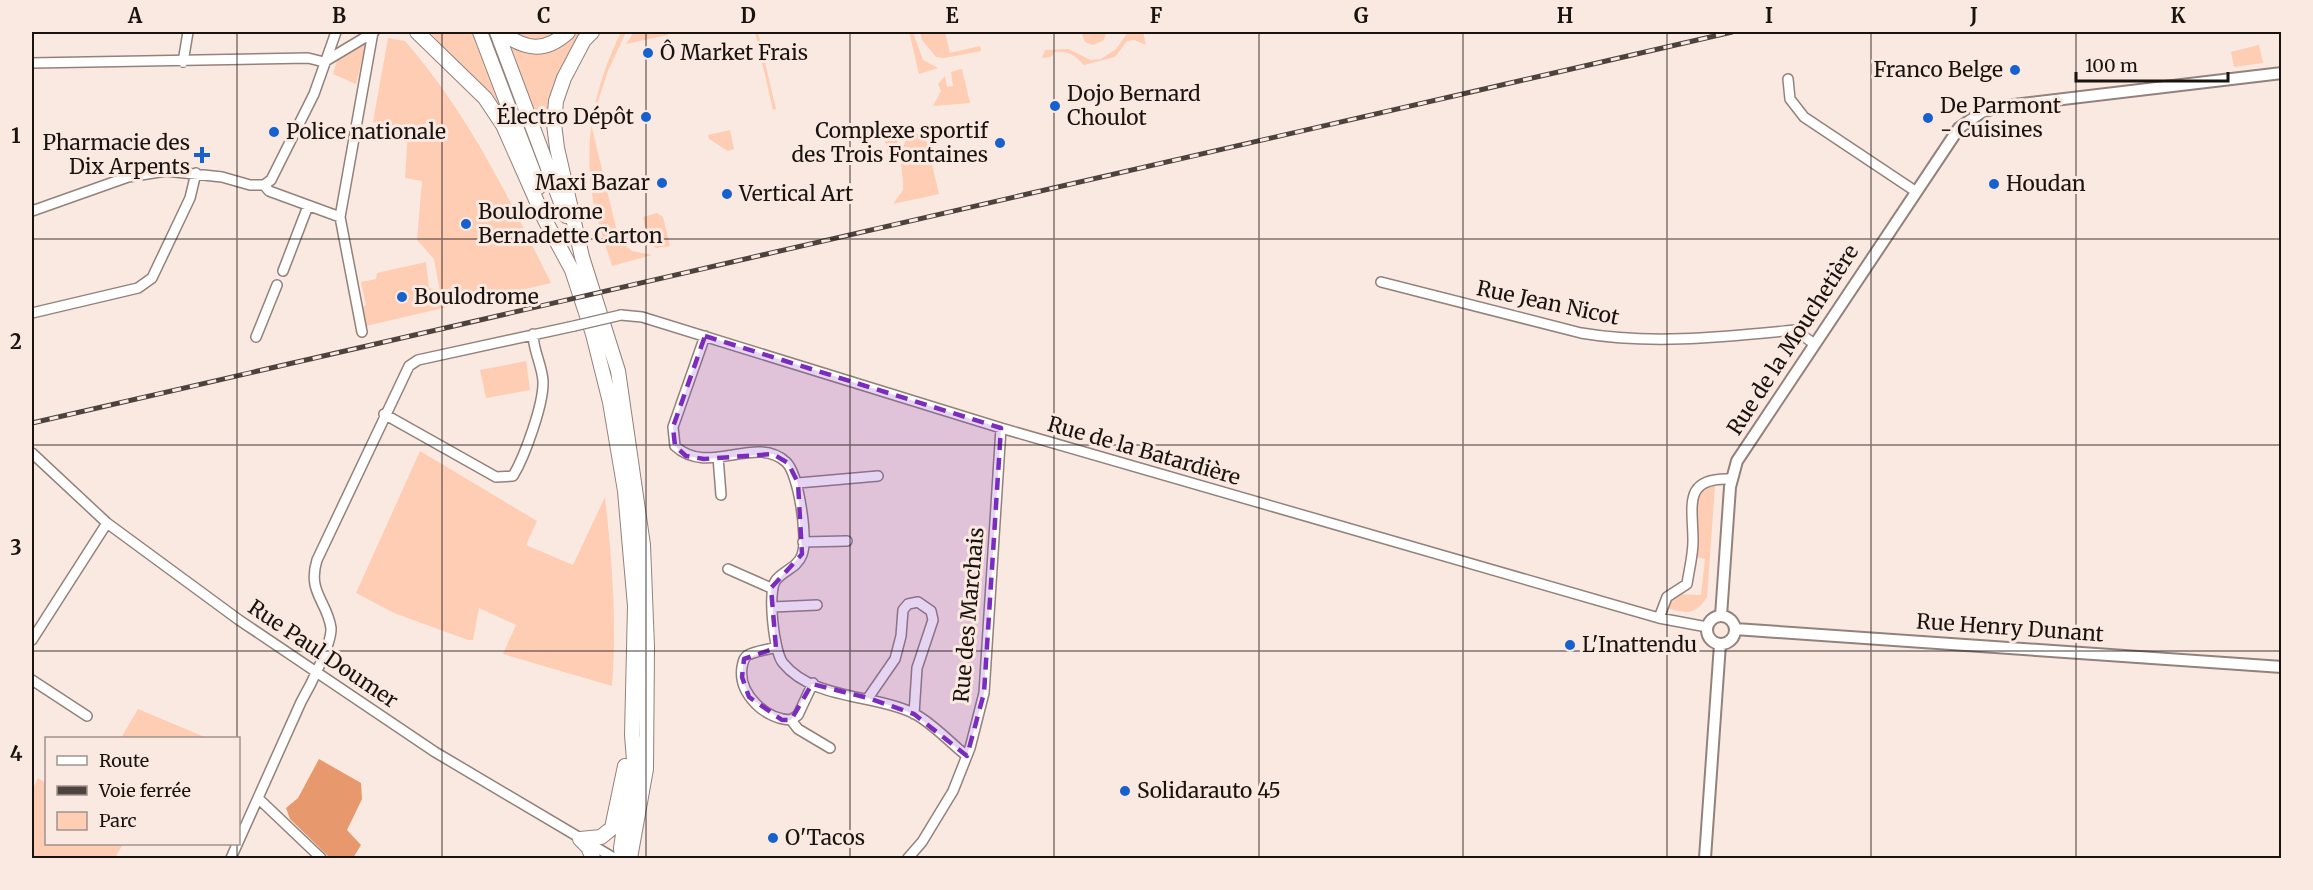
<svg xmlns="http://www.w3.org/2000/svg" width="2313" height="890" font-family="Merriweather,serif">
<rect width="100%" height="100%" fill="#fae9e0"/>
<path fill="#fecdb4" d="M430 32H472L505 117Z
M509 32H563C545 48 527 41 509 32Z
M575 32H581L552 87 547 125 541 128 511 46C537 55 556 54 575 32Z
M621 32H626L608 71 594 113 592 128 619 240 632 251 652 255 612 266C606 246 598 225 594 205 582 142 594 88 621 32Z
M634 32H667L668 35 626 44Z
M755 32H758L776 109 773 110Z
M909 32H913L923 60 938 68 919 74Z
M920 32H945L950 53 980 46 981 51 944 58 936 57 922 40Z
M1081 32H1106L1104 40 1093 45 1085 42Z
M1128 32H1143L1146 45 1134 40 1127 41 1115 57 1084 65C1074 55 1069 51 1055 52L1051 57 1042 58 1045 50 1068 49 1091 60 1101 59 1116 49Z
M388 38 405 41C470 116 507 195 551 283L366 326 362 307 366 305 361 282 376 279 377 273 426 262 429 288 438 290 440 293 434 259 417 240 422 181 405 178 408 129 373 122Z
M363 44 366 45 356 84 333 74 337 60Z
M2259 45 2263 63 2234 67 2231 52Z
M962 69 970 103 933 106 941 91 938 84 945 76 947 87 953 86 951 72Z
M899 124 905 127 892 153 890 164 883 131 894 129 893 125Z
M923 127 939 194 893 204 903 190C904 160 893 162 911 131L918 134Z
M730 130 734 149 728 151 709 139 708 135Z
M657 213 663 217 670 246 656 248 648 243 643 217Z
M526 361 530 390 486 398 480 370Z
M420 451 537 521 526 545 573 565 605 497C612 560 617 622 612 686L503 654 516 625 479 608 473 640H468L394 613 356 593Z
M1709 486H1715L1707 597C1696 615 1687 614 1667 608L1676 594 1701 595 1705 559 1695 557C1695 537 1688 496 1709 486Z
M138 709 207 738H121Z
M38 778 46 783V844H123L115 858H32V790Z"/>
<path fill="#e8986d" d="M319 759 361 783 362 799 347 830 361 845 353 858 328 856 290 819 286 808 298 798Z"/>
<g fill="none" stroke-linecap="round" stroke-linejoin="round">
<g stroke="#92827b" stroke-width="12">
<path id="minor" d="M183 62 188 32
M324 62 374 32
M32 63 308 58 324 62
M1788 79 1790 99 1804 117 1915 191
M264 185 271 180 314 94 336 32
M264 185 269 191 340 217
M32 211 128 177 166 171 222 177 250 185H264
M283 271 308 206
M1381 282 1581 333C1652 345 1723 337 1795 330L1813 343
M32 313 138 288 152 278 190 198 196 173
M621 315 642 317 1001 428 1659 618 1707 627
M362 332 340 217 373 32
M705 336 673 427 675 446C708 477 756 434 786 462 799 474 808 539 802 555 797 568 784 570 776 580 767 591 774 652 783 663 813 700 874 694 913 713 933 723 950 743 967 756
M256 337 277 285
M384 414 496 477 513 476C525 456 544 403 543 381 542 365 533 350 533 334
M32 453 107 523 239 620 435 752 614 858
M718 457 721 495
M798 483 878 476
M803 542 847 541
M728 569 771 588
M773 607 817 605
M1659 618 1667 597 1687 584C1689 570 1693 556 1693 541 1693 506 1682 477 1731 479
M32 640 107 523
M776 647C767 650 756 651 748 655 744 657 743 662 742 667 738 694 765 719 791 720L798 729 830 748
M32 680 87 716
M868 698 895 659 901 636 903 610 908 604 918 602 931 611 933 620 917 668 914 714
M791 720 798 715 813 683
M259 799 321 858
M231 858 301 702C309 688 332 644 331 628 327 601 307 592 317 560L409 366 418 360 574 326
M908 858 922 842 953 791 970 748 984 693 1001 428"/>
</g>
<g stroke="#92827b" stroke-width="14">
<path id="tertiary" d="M1707 630a14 14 0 1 1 28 0a14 14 0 1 1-28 0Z
M1721 616 1730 487 1737 461 1959 128 1982 112 1997 107 2282 73
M1735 629 2282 667
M1705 858 1720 644"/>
</g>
<g stroke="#92827b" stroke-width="16">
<path id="primary" d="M417 32 485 98 503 125 545 220 572 270 593 334 610 402 625 491 635 606 632 735 634 760 621 848 622 858
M480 32 539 187
M497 32 566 216
M500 32C525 49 544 54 568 32
M592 32 584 40 564 78 556 101 554 124 557 148 582 257 618 371 643 545 647 647 646 769 630 858
M580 839 601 837 612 828 625 766
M580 839 588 847 593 858"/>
</g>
<use href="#minor" stroke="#fff" stroke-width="9"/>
<use href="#tertiary" stroke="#fff" stroke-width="10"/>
<use href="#primary" stroke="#fff" stroke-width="14"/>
<g stroke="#4c433f" stroke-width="5">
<path id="rail" d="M32 423 1732 32"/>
</g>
<use href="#rail" stroke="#fae9e0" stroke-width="3" stroke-dasharray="9" stroke-linecap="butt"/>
<g stroke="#92827b" stroke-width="12" stroke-linecap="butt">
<path id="minor-bridge" d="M574 326 621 315"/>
</g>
<use href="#minor-bridge" stroke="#fff" stroke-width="9"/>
</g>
<path fill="#7b2cbf" fill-opacity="0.2" stroke="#7b2cbf" stroke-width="4.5" stroke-dasharray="12 8" stroke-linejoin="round" d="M705 336 1001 428 984 693 967 756 914 714 868 698 812 684 791 720H782L749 697 742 677 744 659 776 648 771 588 802 554 798 483 788 463 773 454 704 459 686 456 675 446 673 427Z"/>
<path fill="none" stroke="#191310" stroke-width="1.5" stroke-opacity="0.55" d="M237 32V738M442 32V858M646 32V858M850 32V858M1054 32V858M1259 32V858M1463 32V858M1667 32V858M1871 32V858M2076 32V858M32 239H2282M32 445H2282M32 651H2282M237 844V858"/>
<g fill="#1761cc" stroke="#fae9e0" stroke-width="2">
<circle cx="648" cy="53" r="6"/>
<circle cx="2015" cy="70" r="6"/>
<circle cx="1055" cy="106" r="6"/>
<circle cx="646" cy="117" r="6"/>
<circle cx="1928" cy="118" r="6"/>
<circle cx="274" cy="132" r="6"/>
<circle cx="1000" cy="143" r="6"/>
<path d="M199 146h6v6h6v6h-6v6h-6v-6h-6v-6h6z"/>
<circle cx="662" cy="183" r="6"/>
<circle cx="1994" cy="184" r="6"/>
<circle cx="727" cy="194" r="6"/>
<circle cx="466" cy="224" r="6"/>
<circle cx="402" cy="297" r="6"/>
<circle cx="1570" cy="645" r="6"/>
<circle cx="1125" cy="791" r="6"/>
<circle cx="773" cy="838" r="6"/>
</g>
<g text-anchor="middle" stroke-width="6" stroke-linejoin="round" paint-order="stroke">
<g font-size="21" fill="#191310" stroke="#fae9e0" text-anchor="start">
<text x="660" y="60">Ô Market Frais</text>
<text x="2003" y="77" text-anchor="end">Franco Belge</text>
<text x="1067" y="101">Dojo Bernard<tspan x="1067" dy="24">Choulot</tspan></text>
<text x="1940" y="113">De Parmont<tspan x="1940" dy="24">- Cuisines</tspan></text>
<text x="634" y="124" text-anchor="end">Électro Dépôt</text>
<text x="988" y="138" text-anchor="end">Complexe sportif<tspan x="988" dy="24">des Trois Fontaines</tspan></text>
<text x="286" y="139">Police nationale</text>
<text x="190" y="150" text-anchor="end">Pharmacie des<tspan x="190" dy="24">Dix Arpents</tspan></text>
<text x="650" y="190" text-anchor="end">Maxi Bazar</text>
<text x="2006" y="191">Houdan</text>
<text x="739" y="201">Vertical Art</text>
<text x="478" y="219">Boulodrome<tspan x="478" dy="24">Bernadette Carton</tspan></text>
<text x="414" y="304">Boulodrome</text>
<text x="1582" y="652">L'Inattendu</text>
<text x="1137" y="798">Solidarauto 45</text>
<text x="785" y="845">O'Tacos</text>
</g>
<g font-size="21" fill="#191310" stroke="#fae9e0">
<text transform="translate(1548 303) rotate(12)" y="7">Rue Jean Nicot</text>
<text transform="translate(1793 340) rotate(-57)" y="7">Rue de la Mouchetière</text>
<text transform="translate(1144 451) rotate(16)" y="7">Rue de la Batardière</text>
<text transform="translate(969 615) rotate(-85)" y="7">Rue des Marchais</text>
<text transform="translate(2010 628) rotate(4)" y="7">Rue Henry Dunant</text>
<text transform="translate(323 654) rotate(34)" y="7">Rue Paul Doumer</text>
</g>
</g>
<rect width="2313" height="890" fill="none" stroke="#fae9e0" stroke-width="66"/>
<rect x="45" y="737" width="195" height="108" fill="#fae9e0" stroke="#a0938d" stroke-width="1.5"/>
<rect x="57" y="756" width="30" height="9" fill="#ffffff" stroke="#a0938d" stroke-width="1.5"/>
<text x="99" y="767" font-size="18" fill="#191310">Route</text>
<rect x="57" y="786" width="30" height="9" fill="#4c433f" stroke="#a0938d" stroke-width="1.5"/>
<text x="99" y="797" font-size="18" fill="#191310">Voie ferrée</text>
<rect x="57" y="812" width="30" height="18" fill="#fecdb4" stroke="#a0938d" stroke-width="1.5"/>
<text x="99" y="827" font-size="18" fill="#191310">Parc</text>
<path d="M2076 72v9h152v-9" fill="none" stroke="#191310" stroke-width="3"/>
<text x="2085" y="72" font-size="18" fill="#191310" stroke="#fae9e0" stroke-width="4.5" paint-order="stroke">100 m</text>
<rect x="33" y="33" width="2247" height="824" fill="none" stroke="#191310" stroke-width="2"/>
<g font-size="20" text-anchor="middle" font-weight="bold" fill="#191310">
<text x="135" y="23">A</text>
<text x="339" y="23">B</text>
<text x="544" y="23">C</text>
<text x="748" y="23">D</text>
<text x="952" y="23">E</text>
<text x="1156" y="23">F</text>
<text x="1361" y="23">G</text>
<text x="1565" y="23">H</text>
<text x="1769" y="23">I</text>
<text x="1974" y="23">J</text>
<text x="2178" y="23">K</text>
<text x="16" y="143">1</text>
<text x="16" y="349">2</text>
<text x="16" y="555">3</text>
<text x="16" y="761">4</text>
</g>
</svg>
